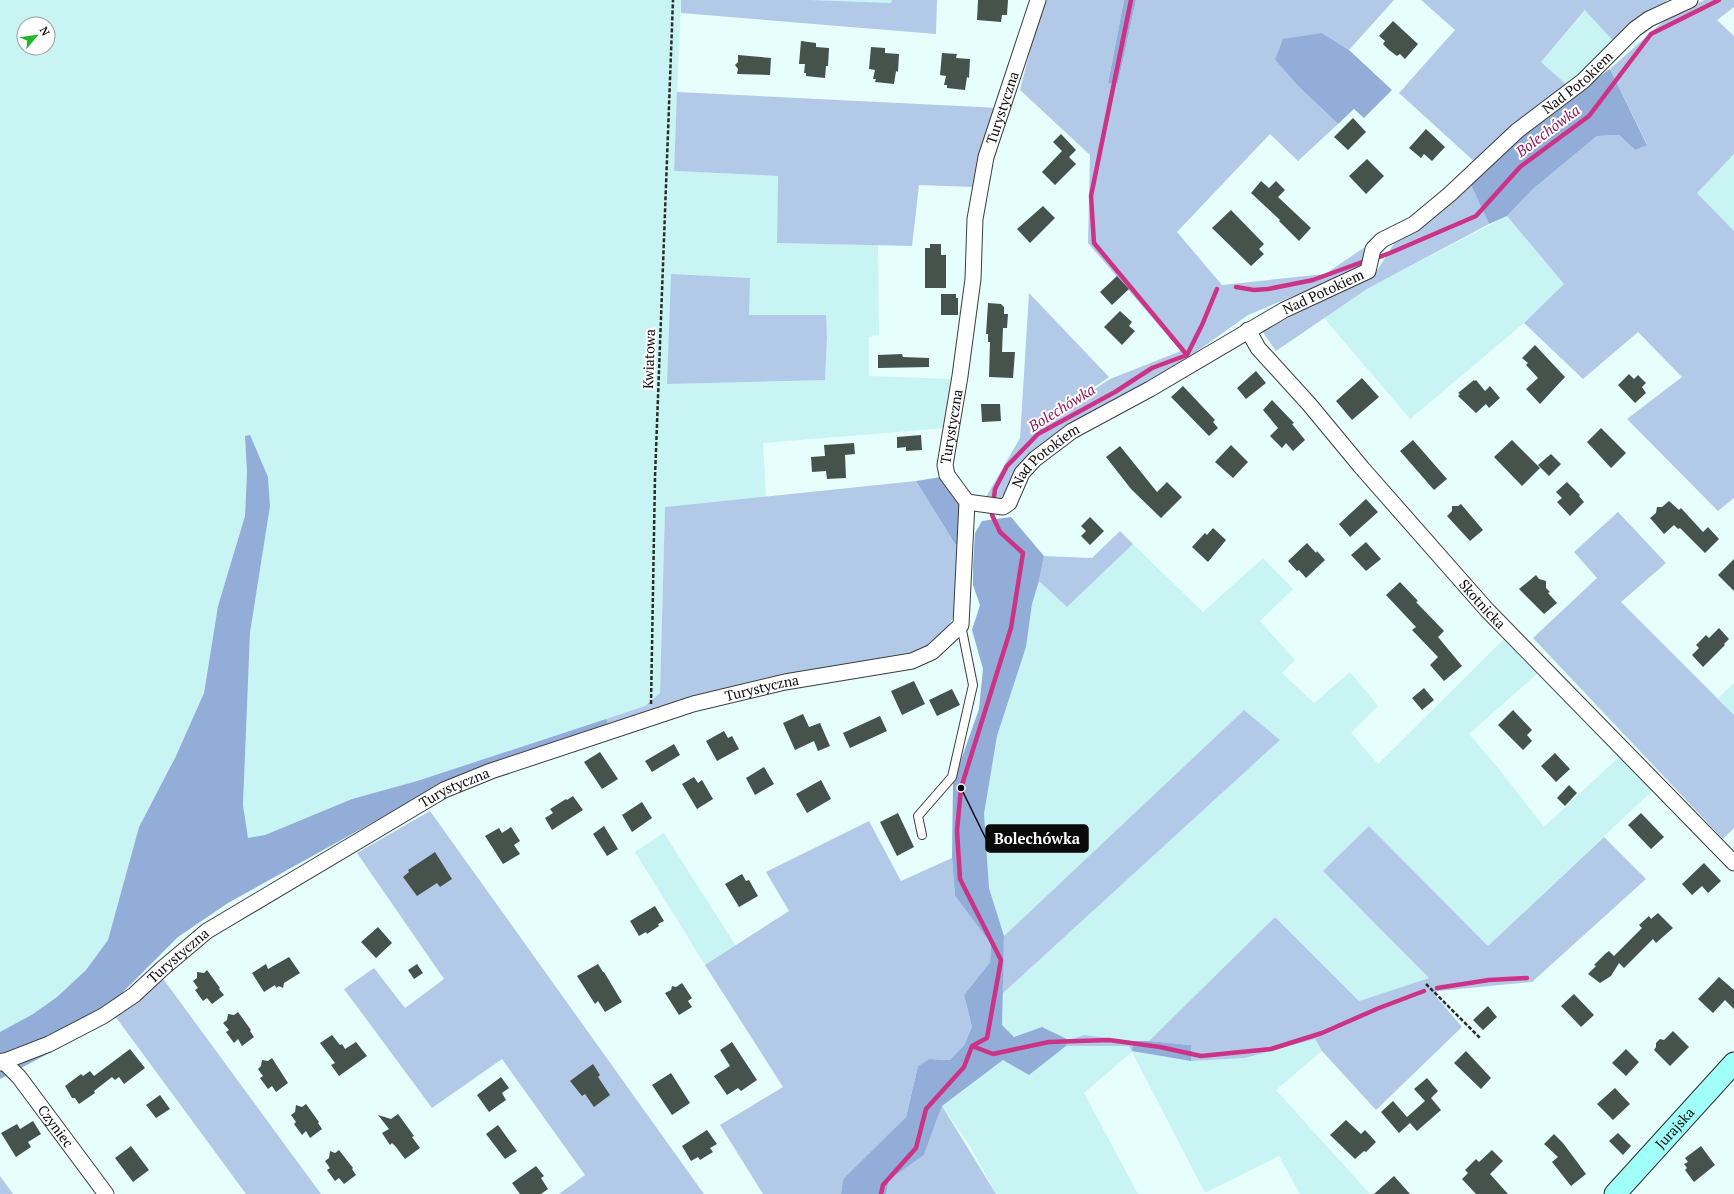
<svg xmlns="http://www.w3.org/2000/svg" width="1734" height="1194" font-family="'PT Serif',serif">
<rect width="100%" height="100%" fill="#e6fffc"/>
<path fill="#c8f4f3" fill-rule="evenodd" d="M0 0H681L674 171 778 176 777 243 878 245 879 335 869 337V376L952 379 946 428 763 443 766 497 665 507 660 693 645 706 417 781 352 799 265 835 248 839 243 805 250 633 270 506 268 477 250 436H245L247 473 245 516 218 606 204 693 176 756 139 827 108 940 86 970 57 997 33 1014 0 1032ZM24 24H48V48H24ZM671 274 749 315H825L827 339 825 379Z
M811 0H892L891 3Z
M1586 10 1615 43 1568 86 1541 62Z
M1734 154V231L1697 193Z
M1507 216 1564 284 1524 323 1410 419 1324 318 1367 289Z
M1133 544 1203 612 1263 558 1293 589 1260 621 1295 660 1282 673 1314 703 1350 672 1378 706 1351 733 1378 764 1506 637 1539 672 1469 734 1499 769 1544 827 1621 755 1655 788 1488 946 1370 827 1323 871 1429 978 1359 1001 1275 917 1149 1041H1133L1084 1035 1069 1040 1042 1027 1013 1037 1002 1025V994L1280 740 1244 710 1004 936 989 888 984 814 997 736 1026 647 1032 604 1039 581 1067 607Z
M1734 683V715L1718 698Z
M664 833 736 946 705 965 635 852Z
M1315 1039 1322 1051 1276 1090 1370 1194H1300L1279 1156 1205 1193 1132 1052 1084 1093 1138 1194H996L970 1146 942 1106 1003 1060 1029 1075 1066 1046H1129L1133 1051 1191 1061 1245 1058Z"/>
<path fill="#b2cae8" d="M681 0H811L891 3 892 0H937L936 34 681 13Z
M1043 0H1124L1108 83H1118L1136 0H1394L1349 50 1322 33 1275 60 1298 86 1338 124 1298 161 1270 134 1177 232 1222 285 1325 274 1371 243 1362 267 1248 315 1196 352 1042 444 1017 467 1005 500 986 497 1020 438 1029 293 1109 377 1040 425 1110 379 1181 351 1088 243 1090 155 1020 90Z
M1421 0H1667V1L1615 43 1585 10 1541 62 1568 86 1477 164 1399 93 1455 30Z
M1704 0H1734V7L1717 20 1734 36V154L1697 193 1734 231V498L1718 511 1627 419 1682 377 1638 332 1583 379 1524 323 1564 284 1507 216 1533 189 1597 136 1619 135 1635 150 1647 144 1610 69 1666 19Z
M677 92 1000 108 981 154 973 187 919 185 912 246 777 243 778 176 674 171Z
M1470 183 1489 224 1367 289 1276 351 1262 331 1375 274 1398 237Z
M671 274 750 278 749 315H826L827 338 825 380 667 384Z
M916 481 955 544 961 546 954 616 942 638 918 653 609 726 606 719 645 706 660 693 665 507Z
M1618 512 1666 563 1621 602 1734 715V828L1723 839 1533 638 1597 578 1574 552Z
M1120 531 1133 544 1067 607 1039 581 1044 556 1092 558Z
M1244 710 1280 740 1002 994 1004 936Z
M430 811 704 1194H559L585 1175 502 1059 432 1108 344 989 374 968 405 1008 444 979 357 853Z
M869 821 901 881 952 858 955 896 991 944 990 962 964 995 972 1027 964 1045 950 1060 929 1059 918 1066 906 1117 843 1179 841 1194H763L720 1125 783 1087 705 965 789 911 766 872Z
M1369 826 1488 946 1604 837 1646 879 1532 982 1438 991 1434 994 1462 1027 1376 1110 1322 1051 1315 1039 1245 1058 1191 1061V1045L1149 1041 1275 917 1359 1001 1429 978 1323 871Z
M164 980 321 1194H246L115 1016 155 981Z
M1084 1035 1133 1041 1132 1051 1129 1046H1066L1069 1040Z
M942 1106 996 1194H886L889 1180 924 1155Z
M0 1176 13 1194H0Z"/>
<path fill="#91add8" d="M1124 0H1136L1118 83H1108Z
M1322 33 1349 50 1392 90 1364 118 1354 109 1338 124 1298 86 1275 60 1283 39Z
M1610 69 1647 145 1635 150 1619 135 1597 136 1533 189 1507 216 1489 224 1470 183 1541 117Z
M250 435 268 477 270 506 250 633 243 805 248 838 265 835 352 799 417 781 606 719 609 726 433 789 228 903 178 937 122 993 115 1016 76 1039 0 1079V1032L33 1014 57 997 86 970 108 940 139 827 176 756 204 693 218 606 245 516 247 473 245 436Z
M941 477 968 505 961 546 955 544 916 481Z
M1011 517 1044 556 1039 581 1032 604 1026 647 997 736 984 814 989 888 1004 936 1002 1025 1014 1037 1042 1027 1069 1040 1066 1046 1029 1075 1003 1060 942 1106 924 1155 889 1180 886 1194H841L843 1179 906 1117 918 1066 929 1059 950 1060 964 1045 972 1027 964 995 990 962 991 944 955 896 952 858 953 783 979 709 983 669 972 630 980 605 973 585V566L975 533 982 521Z
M1133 1041H1149L1191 1045V1061L1132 1051Z"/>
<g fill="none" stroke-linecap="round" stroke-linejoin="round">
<path stroke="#cc3386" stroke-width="4.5" d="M1131 0 1091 196 1094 243 1187 355
M1374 259 1390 253 1476 216 1520 167 1589 116 1651 34 1719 0
M1236 287 1254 290 1268 289 1313 280 1365 261
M1437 988 1489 980 1527 978
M972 1046 993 1054 1049 1042 1109 1040 1160 1047 1201 1056 1271 1049 1322 1033 1379 1008 1424 991
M881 1194 883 1185 916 1148 926 1109 964 1067 972 1046 987 1038 1001 960 960 879 957 831 961 788 1011 628 1023 553 1000 532 992 515 995 489 1007 466 1038 434 1115 392 1152 368 1187 355 1202 325 1217 289"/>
</g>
<path fill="#46524c" d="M978 0H1008L1007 15H1002L1001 22 977 20Z
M1393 21 1418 44 1405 59 1400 54 1397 56 1389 50 1383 44 1385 41 1379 36Z
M801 41 816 43V47L829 48 828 66H826L825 78 806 76V73H804L805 64H799Z
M871 47 885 48V53L899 54 898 72 896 71 894 84 875 82 876 79H873L875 70 869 69Z
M942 53 957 54 956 58 970 59 969 78 967 77 965 90 947 88V85H944L946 76 940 75Z
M738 55 771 58 770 75 737 74 738 69 735 65 738 62Z
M1353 118 1366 132 1348 150 1334 137Z
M1426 129 1445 147 1432 161 1424 154 1421 158 1409 148Z
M1061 134 1076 150 1069 157 1076 164 1055 185 1042 172 1062 151 1053 142Z
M1367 159 1384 176 1366 194 1349 176Z
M1261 181 1269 188 1276 181 1285 190 1278 197 1311 228 1299 241 1279 221 1280 220 1251 193Z
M1043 206 1055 218 1030 243 1017 229Z
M1231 210 1264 244 1259 249 1264 254 1251 266 1212 228Z
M930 244H941V255H946V288H925V248H930Z
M1117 276 1129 289 1112 305 1100 292Z
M941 294H956V298H958V315H941Z
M988 303 1001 304 1004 307V314H1008L1007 328H1003L1002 352H1015L1013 378 989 377 990 342H988V334H986Z
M1120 311 1132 322 1129 326 1135 331 1122 345 1104 327Z
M1535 345 1565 377 1540 404 1526 389 1538 378 1526 365 1528 363 1522 358Z
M902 354 903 357 929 358V367L878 368V355Z
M1256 371 1266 383 1246 399 1237 388Z
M1629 374 1634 379 1638 375 1646 383 1642 387 1646 393 1635 403 1618 385Z
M1362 378 1379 397 1352 420 1336 401Z
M1474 380 1475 381 1476 380 1485 391 1490 386 1500 398 1489 408 1486 404 1476 413 1458 396 1460 394 1458 393Z
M1183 386 1215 420 1213 422 1218 428 1209 436 1171 397Z
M1272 400 1294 423 1292 424 1305 440 1293 451 1286 443 1282 448 1270 436 1278 428 1263 410Z
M981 404H1000L1001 421 982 422Z
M1601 428 1626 453 1611 468 1587 442Z
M921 435 922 450 906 451V447L897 448V437Z
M1413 440 1447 479 1434 490 1400 451Z
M1512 440 1540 468 1522 486 1494 457Z
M854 443 855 454 845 455 846 478 827 479 826 471 812 472 811 457 825 456 824 445Z
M1231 445 1248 462 1233 478 1215 462Z
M1120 446 1157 492 1167 482 1182 497 1161 518 1131 489 1106 457Z
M1551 454 1561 464 1549 476 1538 465Z
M1567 482 1580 495 1579 496 1584 502 1570 516 1557 502 1562 498 1556 492Z
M1366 499 1378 512 1350 537 1339 524Z
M1669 501 1679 510 1681 508 1703 532 1708 527 1719 539 1705 553 1680 528 1678 529 1674 525 1664 534 1650 518 1656 513 1657 507H1662Z
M1461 504 1483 530 1470 541 1447 516 1452 511V506H1458Z
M1090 517 1104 531 1090 545 1081 536 1086 531 1081 526Z
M1213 528 1226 540 1208 562 1192 547 1205 533 1207 535Z
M1366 542 1381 559 1366 571 1351 555Z
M1307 543 1316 553 1317 551 1325 560 1306 578 1299 570 1297 571 1288 561Z
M1734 559V591L1718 575Z
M1536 575 1539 579 1546 581V588L1550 592 1548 593 1557 603 1544 614 1519 589Z
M1400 582 1418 601 1416 602 1444 631 1438 637 1462 666 1444 681 1430 665 1438 657 1412 630 1416 627 1386 595Z
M1719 628 1729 639 1724 644 1725 645 1703 667 1692 655 1699 648 1696 645 1706 635 1709 638Z
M914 681 925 704 902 715 891 691Z
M1424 688 1434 700 1422 710 1412 698Z
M952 689 960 705 937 716 929 700Z
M1513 710 1532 730 1527 735 1532 741 1523 750 1498 725Z
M803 714 809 727 820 723 830 746 818 751 814 741 795 750 783 723Z
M880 716 887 731 850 748 843 733Z
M724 731 728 738 732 736 739 749 717 761 706 741Z
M674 744 680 755 652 772 645 761Z
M600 752 618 779 602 789 584 762Z
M1555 753 1570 769 1556 782 1541 766Z
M764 767 774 784 755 795 746 778Z
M694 777 698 783 702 780 713 799 697 809 682 784Z
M821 780 831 799 807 813 796 794Z
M1569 785 1577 793 1565 806 1557 798Z
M573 796 583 810 552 830 545 818 553 813 550 809 566 799 567 800Z
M642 802 652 818 632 832 622 815Z
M898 813 914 847 897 856 880 822Z
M1641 813 1664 837 1651 849 1628 825Z
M604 826 618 849 607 856 593 834Z
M511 827 520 841 514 845 520 854 503 864 485 836 499 828 502 833Z
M435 852 452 879 440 887 437 883 417 896 403 877 409 872 408 870Z
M1704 863 1721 881 1708 893 1702 886 1692 895 1682 884Z
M742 874 746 881 749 880 758 896 739 907 725 884Z
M655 906 664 921 658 924 659 926 647 934 646 932 639 936 630 921Z
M1658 913 1673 928 1656 943 1653 939 1624 968 1619 963 1611 976 1600 983 1588 974 1596 966 1594 965 1605 954 1609 951 1614 956 1642 928 1639 925 1649 916 1651 919Z
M378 927 392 943 376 958 361 942Z
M289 957 300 973 284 983 283 988 279 986 276 988 275 985 264 992 252 973 266 964 268 969Z
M417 964 423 973 414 979 408 970Z
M598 964 603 972H604L622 1002 605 1012 598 1001 595 1004 577 976Z
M207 970 220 988 219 989 224 995 212 1004 207 998 203 1001 195 990 198 988 193 981 197 978V972L204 973Z
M1719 977 1734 990V1009L1725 1000 1713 1013 1698 999Z
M682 983 692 998 688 1001 692 1007 679 1015 665 993 671 990 672 986 676 987Z
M1574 994 1594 1015 1581 1027 1561 1006Z
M1488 1006 1497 1017 1483 1030 1473 1020Z
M238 1012 251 1030 250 1031 254 1037 242 1046 238 1039 234 1043 226 1032 229 1030 223 1023 227 1020 228 1014 234 1015Z
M1673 1031 1689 1047 1670 1066 1654 1050 1656 1047V1043L1660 1039 1664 1040Z
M332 1035 340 1045 342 1044 345 1049 356 1042 367 1056 339 1076 331 1065 335 1063 320 1043Z
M732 1042 757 1080 741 1091 738 1088 727 1095 714 1076 730 1066 720 1050Z
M130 1049 145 1068 124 1084 119 1077 115 1080 112 1077 94 1091 95 1093 79 1104 75 1098H72L65 1086 81 1074 83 1076 90 1071 94 1076Z
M1626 1049 1639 1062 1626 1076 1612 1063Z
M1466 1051 1491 1078 1481 1089 1454 1063Z
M272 1058 288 1083 276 1092 272 1086 268 1089 260 1078 263 1076 258 1069 261 1066 262 1060 268 1061Z
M593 1064 600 1075 598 1077 610 1095 594 1107 585 1094 582 1096 570 1081Z
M671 1073 690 1103 672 1115 652 1085Z
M501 1077 509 1088 502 1093 506 1100 489 1112 477 1095Z
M1427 1078 1438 1091 1431 1098 1441 1110 1417 1131 1410 1123 1399 1133 1381 1112 1393 1101 1407 1117 1425 1101 1414 1089Z
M1615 1088 1630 1104 1613 1120 1597 1104Z
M160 1095 170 1109 156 1118 146 1105Z
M306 1104 319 1122 318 1123 322 1129 310 1138 306 1131 302 1135 294 1124 296 1122 291 1115 295 1112 296 1105 302 1107Z
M398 1114 414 1136 412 1137 420 1148 405 1159 396 1147 392 1143 390 1145 382 1133 389 1129 378 1115 391 1119Z
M1346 1120 1361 1134 1365 1130 1376 1142 1366 1152 1364 1151 1355 1159 1330 1135Z
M33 1121 41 1134 28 1142 31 1147 16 1157 1 1133 17 1124 20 1129Z
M498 1125 517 1151 505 1159 486 1134Z
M707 1130 717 1144 710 1148 713 1152 700 1160 698 1157 691 1161 682 1146Z
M1618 1133 1631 1146 1623 1155 1609 1141Z
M1554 1134 1563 1143 1586 1174 1571 1186 1552 1162 1558 1157 1544 1144Z
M131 1146 149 1170 133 1182 115 1158Z
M1701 1146 1715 1165 1694 1182 1685 1170 1687 1168 1684 1164 1688 1162 1685 1158Z
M339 1150 353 1168 352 1169 356 1175 344 1184 339 1178 335 1181 327 1170 330 1168 325 1161 329 1158 330 1151 335 1153Z
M1492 1150 1503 1161 1490 1174 1508 1194H1476L1462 1179 1468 1173 1465 1170 1476 1159 1479 1162Z
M536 1166 544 1176 541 1178 548 1189 541 1194H520L512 1183Z
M1394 1176 1410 1194H1374Z"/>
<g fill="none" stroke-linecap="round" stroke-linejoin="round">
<g stroke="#3d3d3d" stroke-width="10">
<path id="lane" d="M922 835 918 816 952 777 973 685 961 625"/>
</g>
<g stroke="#3d3d3d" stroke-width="17">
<g id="street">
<path id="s1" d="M1248 330 1258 348 1309 404 1362 468 1487 610 1734 863"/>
<path id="s2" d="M967 502 1003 507 1009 503 1022 473 1035 459 1072 431 1150 389 1284 310 1368 271 1373 249 1382 240 1414 224 1450 194 1517 131 1583 81 1635 29 1649 19 1690 0"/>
<path id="s3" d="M3 1061 19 1077 106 1194"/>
<path id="s4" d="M0 1063 49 1044 103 1016 134 995 163 968 207 931 444 790 491 771 693 704 785 682 912 661 932 652 961 625 967 502 947 475 945 465 960 376 973 279 975 219 986 157 1038 0"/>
</g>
</g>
<g stroke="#2c2c2c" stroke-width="23">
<g id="secondary">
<path id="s5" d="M1615 1194 1734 1063"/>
</g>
</g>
<path stroke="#2c2c2c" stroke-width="2.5" stroke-dasharray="4 2" stroke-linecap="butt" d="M651 704 655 477 673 0
M1426 984 1481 1039"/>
<use href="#lane" stroke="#fff" stroke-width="8"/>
<use href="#street" stroke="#fff" stroke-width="15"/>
<use href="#secondary" stroke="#a1fffa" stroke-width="21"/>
</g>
<g text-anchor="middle" stroke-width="4" stroke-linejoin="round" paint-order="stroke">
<g font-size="14" fill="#0a0a0a" stroke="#fff">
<text dy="5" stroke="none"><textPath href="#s2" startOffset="766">Nad Potokiem</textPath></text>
<text dy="5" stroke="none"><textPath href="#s4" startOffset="1602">Turystyczna</textPath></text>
<text dy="5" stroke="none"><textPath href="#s2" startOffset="429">Nad Potokiem</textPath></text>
<text transform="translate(649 359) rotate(-88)" y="5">Kwiatowa</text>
<text dy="5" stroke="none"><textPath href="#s4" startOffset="1278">Turystyczna</textPath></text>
<text dy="5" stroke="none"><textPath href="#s2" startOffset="105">Nad Potokiem</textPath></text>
<text dy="5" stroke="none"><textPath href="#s1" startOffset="361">Skotnicka</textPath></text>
<text dy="5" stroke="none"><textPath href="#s4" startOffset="858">Turystyczna</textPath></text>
<text dy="5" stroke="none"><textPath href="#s4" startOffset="534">Turystyczna</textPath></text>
<text dy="5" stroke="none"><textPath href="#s4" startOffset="210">Turystyczna</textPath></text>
<text dy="5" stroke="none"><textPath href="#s3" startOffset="84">Czyniec</textPath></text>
<text dy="5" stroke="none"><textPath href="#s5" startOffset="89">Jurajska</textPath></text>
</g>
<g font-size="15" font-style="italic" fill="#9a1557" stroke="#fff">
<text transform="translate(1548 131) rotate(-37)" y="5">Bolechówka</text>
<text transform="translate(1062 408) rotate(-32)" y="5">Bolechówka</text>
</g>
</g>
<path fill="none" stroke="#0a0a0a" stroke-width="1.5" d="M961 788L986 839"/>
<circle fill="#0a0a0a" stroke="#fff" stroke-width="1.5" cx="961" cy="788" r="4"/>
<rect fill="#0a0a0a" stroke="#0a0a0a" stroke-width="1.5" x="986" y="825" width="102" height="27" rx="4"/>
<g font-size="15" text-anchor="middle" font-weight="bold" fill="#fff">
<text x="1037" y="844">Bolechówka</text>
</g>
<g transform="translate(36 36) rotate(61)"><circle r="19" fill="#ffffff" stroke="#9d9d9d"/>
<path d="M0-3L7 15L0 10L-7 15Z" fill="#23b825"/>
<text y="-6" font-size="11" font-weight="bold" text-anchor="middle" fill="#0a0a0a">N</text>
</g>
</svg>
